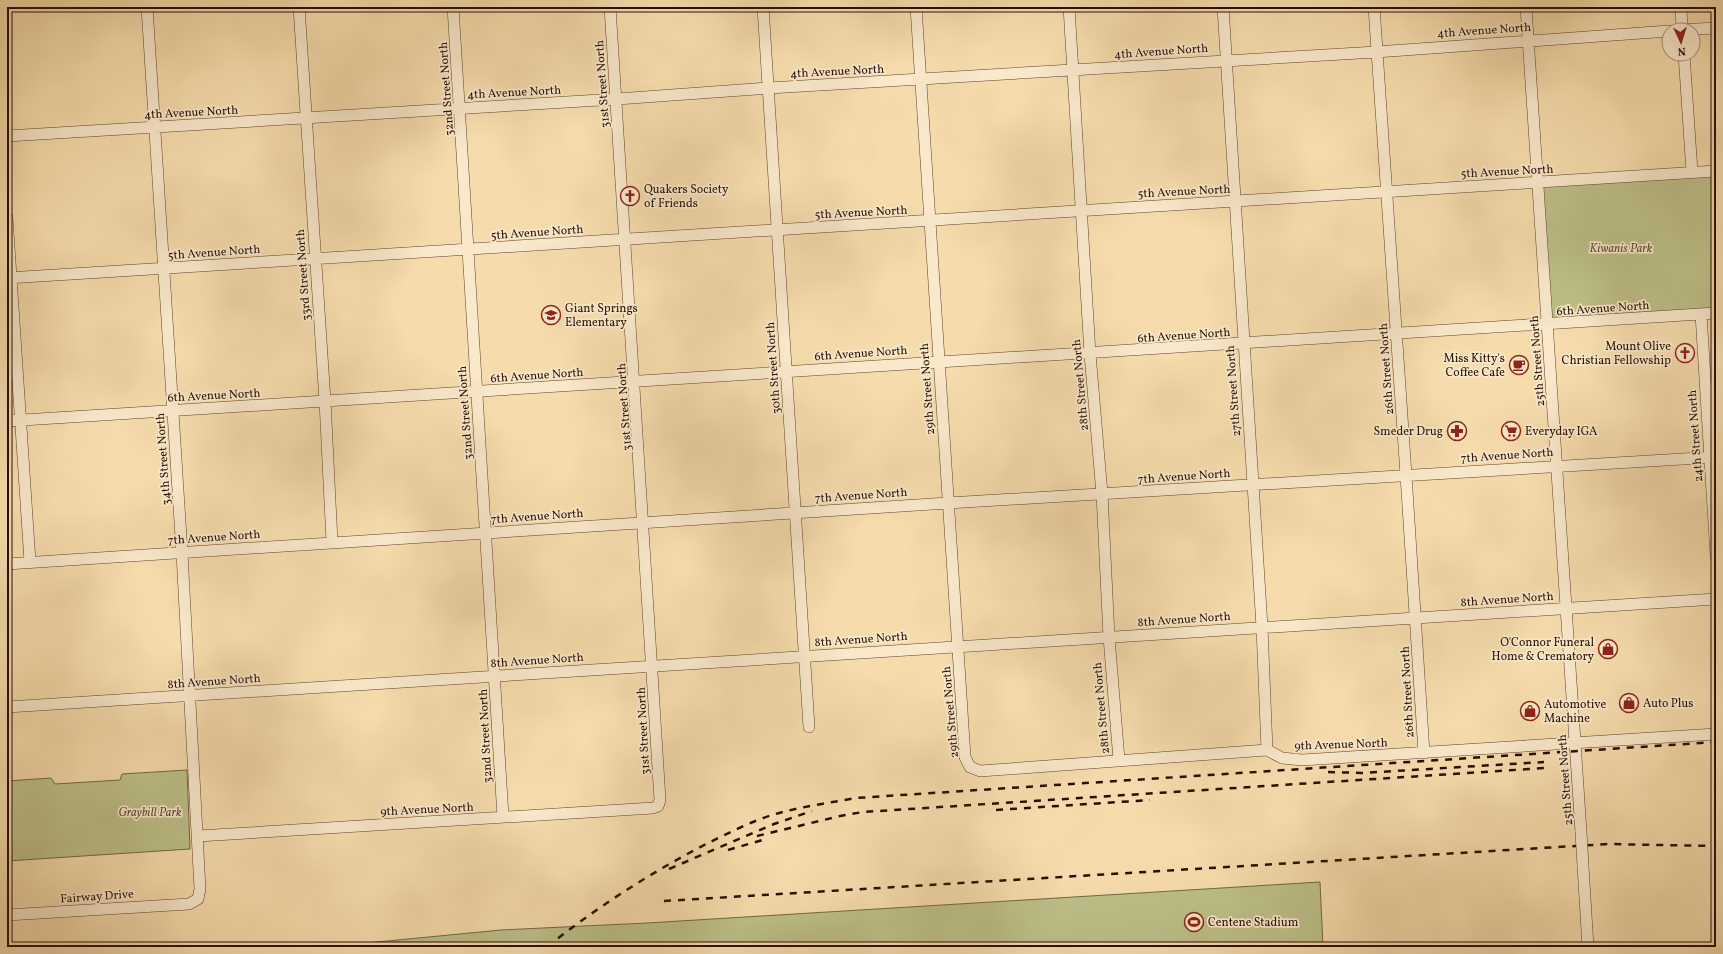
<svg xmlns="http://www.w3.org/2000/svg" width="1723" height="954" font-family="Vollkorn,serif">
<rect width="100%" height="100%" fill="#f6dcad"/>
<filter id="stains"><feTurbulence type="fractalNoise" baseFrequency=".005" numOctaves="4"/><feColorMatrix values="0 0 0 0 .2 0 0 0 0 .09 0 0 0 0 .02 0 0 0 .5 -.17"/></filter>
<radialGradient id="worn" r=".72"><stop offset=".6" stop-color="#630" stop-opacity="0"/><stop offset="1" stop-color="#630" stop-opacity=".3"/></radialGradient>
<path fill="#bdc089" stroke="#726746" d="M1716 171V314L1548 324 1538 182Z
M187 770 190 849 7 861V781L51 778 55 784 120 780 122 774Z
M1320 882 1323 947H325L501 930 647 923Z"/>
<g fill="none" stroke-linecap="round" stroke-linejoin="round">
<g stroke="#5c422e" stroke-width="12">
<path id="minor" d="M299 7 325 401 332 542
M453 7 503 817
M763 7 809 727
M916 7 965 757 970 767 980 771 1267 750 1282 758 1302 760 1716 734
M1069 7 1090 354 1102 494 1109 637 1119 760
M1223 7 1262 627 1267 750
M1374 7 1406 475 1424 753
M1526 7 1581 832
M1681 7 1682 30
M1678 30 1716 28
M1684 54 1692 172
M7 136 617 99 769 88 1376 52 1669 31
M7 217 30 562
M7 278 1716 171
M1701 314 1716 556
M7 421 1716 313
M7 564 948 503 1716 457
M7 707 1716 599
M198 836 653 808 658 806 660 800 610 7
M1583 866 1588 947
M7 915 189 904 198 899 200 889 182 553 147 7"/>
</g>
<use href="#minor" stroke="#f9e8ca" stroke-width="11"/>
<path stroke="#280e03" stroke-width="2.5" stroke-dasharray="7 7" stroke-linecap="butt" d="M1328 772 1362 773 1544 762
M996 810 1150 800
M757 836 840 816 863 812 1545 768
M728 850 766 839
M669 869 774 824 812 811
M664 901 1608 844 1716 846
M547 947C597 907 652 872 708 843 729 833 750 822 772 815 799 807 828 803 856 798L1716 742"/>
<g stroke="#5c422e" stroke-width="12" stroke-linecap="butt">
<path id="minor-bridge" d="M1581 832 1583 866"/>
</g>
<use href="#minor-bridge" stroke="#f9e8ca" stroke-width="11"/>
</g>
<defs>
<g id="church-ring" transform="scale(1)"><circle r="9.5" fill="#f9e8ca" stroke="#8f2418" stroke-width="1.5"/><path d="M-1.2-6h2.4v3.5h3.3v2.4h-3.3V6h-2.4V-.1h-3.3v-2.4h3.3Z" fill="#8f2418"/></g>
<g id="school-ring" transform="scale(1)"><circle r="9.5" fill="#f9e8ca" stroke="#8f2418" stroke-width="1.5"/><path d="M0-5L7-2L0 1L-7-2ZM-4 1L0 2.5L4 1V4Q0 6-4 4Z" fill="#8f2418"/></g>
<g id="cafe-ring" transform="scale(1)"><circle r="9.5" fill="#f9e8ca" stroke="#8f2418" stroke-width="1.5"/><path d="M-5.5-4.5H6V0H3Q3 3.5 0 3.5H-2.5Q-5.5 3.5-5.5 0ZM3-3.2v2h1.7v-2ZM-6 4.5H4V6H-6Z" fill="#8f2418"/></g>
<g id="pharmacy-ring" transform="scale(1)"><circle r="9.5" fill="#f9e8ca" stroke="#8f2418" stroke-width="1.5"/><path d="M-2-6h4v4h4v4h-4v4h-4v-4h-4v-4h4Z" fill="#8f2418"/></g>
<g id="supermarket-ring" transform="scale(1)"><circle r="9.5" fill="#f9e8ca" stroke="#8f2418" stroke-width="1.5"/><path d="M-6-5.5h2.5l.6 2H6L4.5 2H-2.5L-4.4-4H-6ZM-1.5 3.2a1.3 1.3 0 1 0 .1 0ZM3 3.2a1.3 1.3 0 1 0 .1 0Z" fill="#8f2418"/></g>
<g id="shop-ring" transform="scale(1)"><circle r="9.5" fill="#f9e8ca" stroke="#8f2418" stroke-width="1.5"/><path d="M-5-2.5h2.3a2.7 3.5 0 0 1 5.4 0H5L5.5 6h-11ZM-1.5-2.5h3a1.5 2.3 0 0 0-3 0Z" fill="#8f2418"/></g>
<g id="stadium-ring" transform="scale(1)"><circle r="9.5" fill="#f9e8ca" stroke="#8f2418" stroke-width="1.5"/><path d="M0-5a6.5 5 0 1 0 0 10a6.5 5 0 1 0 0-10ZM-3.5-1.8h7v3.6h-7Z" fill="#8f2418"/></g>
</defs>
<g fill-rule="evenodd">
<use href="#church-ring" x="630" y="196"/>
<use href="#school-ring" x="551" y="315"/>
<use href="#church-ring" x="1685" y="353"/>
<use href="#cafe-ring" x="1519" y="365"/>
<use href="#pharmacy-ring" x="1457" y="431"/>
<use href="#supermarket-ring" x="1511" y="431"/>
<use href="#shop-ring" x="1608" y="649"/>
<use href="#shop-ring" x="1629" y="703"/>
<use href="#shop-ring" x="1530" y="711"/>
<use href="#stadium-ring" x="1194" y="922"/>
</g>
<g text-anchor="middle" stroke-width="3.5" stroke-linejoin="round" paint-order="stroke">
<g font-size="12" fill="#280e03" stroke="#f9e8ca">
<text transform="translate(1484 30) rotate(-4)" y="4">4th Avenue North</text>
<text transform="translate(1161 51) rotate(-4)" y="4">4th Avenue North</text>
<text transform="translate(837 71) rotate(-3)" y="4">4th Avenue North</text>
<text transform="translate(602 84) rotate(-94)" y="4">31st Street North</text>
<text transform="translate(446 89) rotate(-94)" y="4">32nd Street North</text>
<text transform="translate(514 92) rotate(-3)" y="4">4th Avenue North</text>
<text transform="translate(191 112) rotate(-3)" y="4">4th Avenue North</text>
<text transform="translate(1507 171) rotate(-3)" y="4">5th Avenue North</text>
<text transform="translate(1184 191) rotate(-3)" y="4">5th Avenue North</text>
<text transform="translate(861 212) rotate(-3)" y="4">5th Avenue North</text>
<text transform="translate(537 232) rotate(-4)" y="4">5th Avenue North</text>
<text transform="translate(214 252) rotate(-4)" y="4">5th Avenue North</text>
<text transform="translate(303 275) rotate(-94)" y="4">33rd Street North</text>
<text transform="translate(1603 308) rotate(-4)" y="4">6th Avenue North</text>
<text transform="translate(1184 335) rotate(-4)" y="4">6th Avenue North</text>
<text transform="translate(861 353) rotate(-4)" y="4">6th Avenue North</text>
<text transform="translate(1537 361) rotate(-94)" y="4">25th Street North</text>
<text transform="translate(773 368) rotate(-94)" y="4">30th Street North</text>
<text transform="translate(1386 369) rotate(-94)" y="4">26th Street North</text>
<text transform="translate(537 375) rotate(-4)" y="4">6th Avenue North</text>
<text transform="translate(1080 385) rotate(-95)" y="4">28th Street North</text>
<text transform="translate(927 389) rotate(-94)" y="4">29th Street North</text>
<text transform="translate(1233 391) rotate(-94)" y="4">27th Street North</text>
<text transform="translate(214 395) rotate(-3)" y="4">6th Avenue North</text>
<text transform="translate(624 407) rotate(-94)" y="4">31st Street North</text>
<text transform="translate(465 413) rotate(-94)" y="4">32nd Street North</text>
<text transform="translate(1695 436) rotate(-94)" y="4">24th Street North</text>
<text transform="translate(1507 455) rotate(-4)" y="4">7th Avenue North</text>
<text transform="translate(163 459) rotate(-94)" y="4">34th Street North</text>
<text transform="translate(1184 476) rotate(-4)" y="4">7th Avenue North</text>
<text transform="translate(861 495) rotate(-4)" y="4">7th Avenue North</text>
<text transform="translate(537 516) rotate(-4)" y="4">7th Avenue North</text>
<text transform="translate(214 537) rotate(-4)" y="4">7th Avenue North</text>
<text transform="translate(1507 599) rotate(-4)" y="4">8th Avenue North</text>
<text transform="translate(1184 619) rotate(-4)" y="4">8th Avenue North</text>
<text transform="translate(861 639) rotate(-4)" y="4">8th Avenue North</text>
<text transform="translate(537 660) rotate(-4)" y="4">8th Avenue North</text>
<text transform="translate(214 681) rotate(-4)" y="4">8th Avenue North</text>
<text transform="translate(1407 692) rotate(-93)" y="4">26th Street North</text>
<text transform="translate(1101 708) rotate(-95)" y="4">28th Street North</text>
<text transform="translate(950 712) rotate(-95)" y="4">29th Street North</text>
<text transform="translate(643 731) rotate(-93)" y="4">31st Street North</text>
<text transform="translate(485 736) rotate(-93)" y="4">32nd Street North</text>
<text transform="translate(1341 744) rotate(-2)" y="4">9th Avenue North</text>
<text transform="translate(1565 780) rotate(-94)" y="4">25th Street North</text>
<text transform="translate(427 809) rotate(-3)" y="4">9th Avenue North</text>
<text transform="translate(97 896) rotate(-4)" y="4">Fairway Drive</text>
</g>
<g font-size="12" fill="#280e03" stroke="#f9e8ca" text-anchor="start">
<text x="644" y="193">Quakers Society<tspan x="644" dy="14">of Friends</tspan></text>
<text x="565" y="312">Giant Springs<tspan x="565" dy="14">Elementary</tspan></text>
<text x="1671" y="350" text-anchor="end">Mount Olive<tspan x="1671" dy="14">Christian Fellowship</tspan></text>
<text x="1505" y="362" text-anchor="end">Miss Kitty's<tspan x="1505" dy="14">Coffee Cafe</tspan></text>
<text x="1443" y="435" text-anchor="end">Smeder Drug</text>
<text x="1525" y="435">Everyday IGA</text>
<text x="1594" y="646" text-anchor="end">O'Connor Funeral<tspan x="1594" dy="14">Home &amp; Crematory</tspan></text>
<text x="1643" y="707">Auto Plus</text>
<text x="1544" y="708">Automotive<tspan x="1544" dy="14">Machine</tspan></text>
<text x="1208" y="926">Centene Stadium</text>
</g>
<g font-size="12" font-style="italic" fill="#5c4c32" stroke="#f9e8ca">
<text x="1621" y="252">Kiwanis Park</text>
<text x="150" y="816">Graybill Park</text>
</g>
</g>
<rect width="1723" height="954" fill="none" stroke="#f6dcad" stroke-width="24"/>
<rect x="8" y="8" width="1707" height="938" fill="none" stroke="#280e03" stroke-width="2"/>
<rect x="12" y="12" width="1699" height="930" fill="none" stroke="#280e03"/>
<g transform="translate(1681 42) rotate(176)"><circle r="19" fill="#f9e8ca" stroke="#a5917a"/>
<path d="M0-3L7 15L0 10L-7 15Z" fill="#8f2418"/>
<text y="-6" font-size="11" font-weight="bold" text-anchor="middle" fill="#280e03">N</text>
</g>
<rect width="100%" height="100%" filter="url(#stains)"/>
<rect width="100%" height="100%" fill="url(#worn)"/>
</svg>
